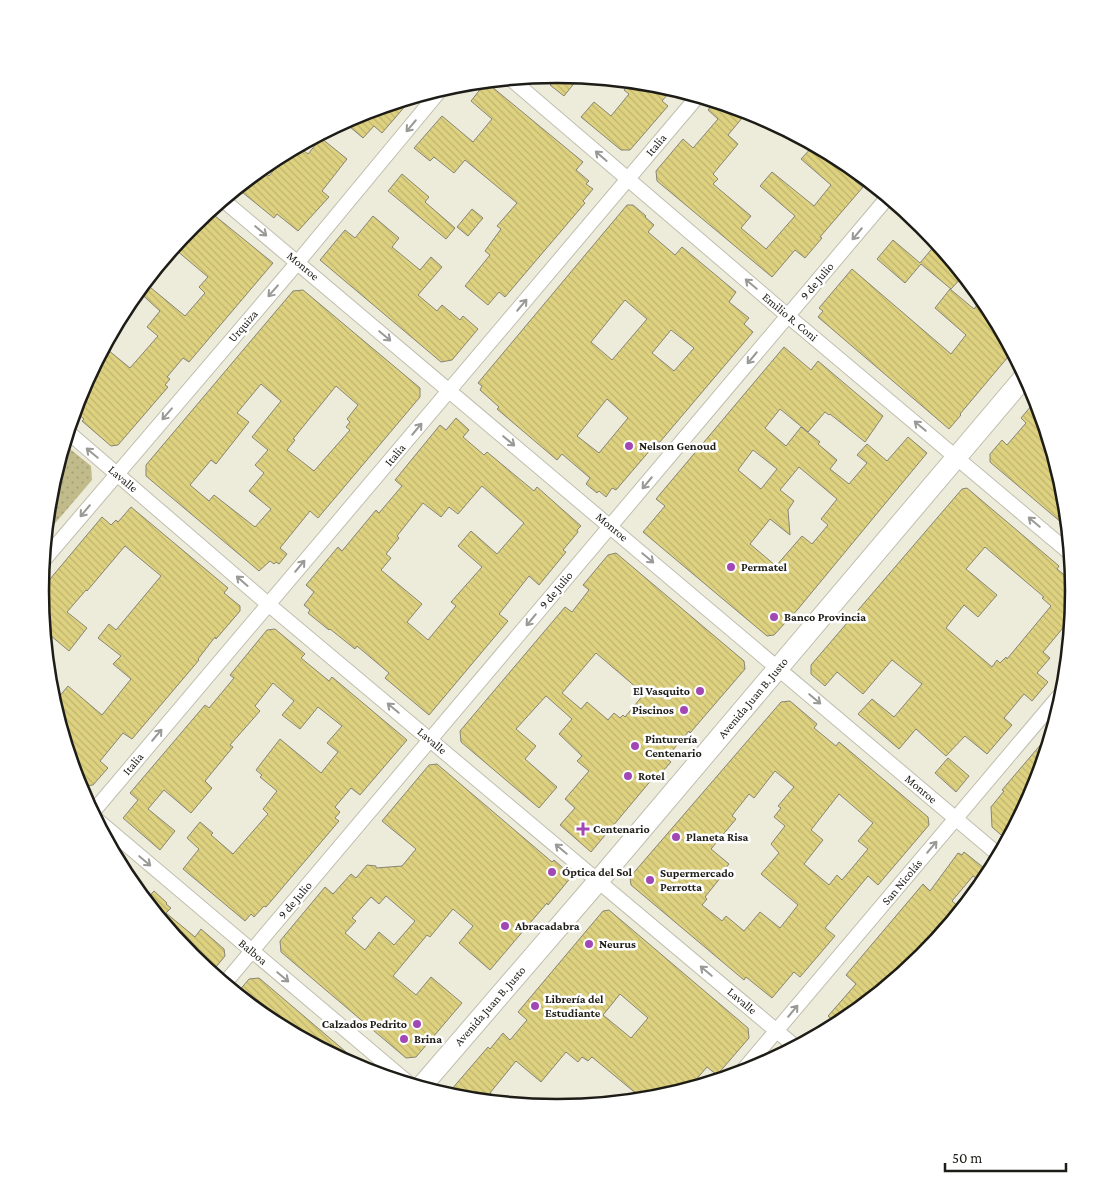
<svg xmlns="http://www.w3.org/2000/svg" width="1115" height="1183" font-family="'Crimson Pro',serif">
<defs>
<pattern id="grass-dots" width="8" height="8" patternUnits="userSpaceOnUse" patternTransform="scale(1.25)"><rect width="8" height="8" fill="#c1ba8a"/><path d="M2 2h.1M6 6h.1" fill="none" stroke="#a59f76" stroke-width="1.8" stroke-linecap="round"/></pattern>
<pattern id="building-back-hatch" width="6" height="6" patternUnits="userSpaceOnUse" patternTransform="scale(1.25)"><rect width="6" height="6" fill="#ded280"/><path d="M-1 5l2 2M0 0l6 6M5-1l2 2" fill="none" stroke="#beb46e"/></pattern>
</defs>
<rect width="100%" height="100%" fill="#edebd9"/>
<path fill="url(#grass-dots)" d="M64 444 91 466 92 480 46 534 50 490Z"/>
<path fill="url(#building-back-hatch)" stroke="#878575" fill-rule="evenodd" d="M560 74 569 75 576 81 564 96 550 85Z
M632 81 659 84 673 88 662 101 668 106 630 150H621L581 117 594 102 611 116 629 94 624 90Z
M486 82 583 162 576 170 589 181 586 184 593 189 583 201 585 203 505 297 499 292 488 305 465 286 490 255 485 251 501 229 497 226 517 203 465 160 454 173 434 157 430 161 414 148 442 116 473 142 492 119 471 101Z
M413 97 382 133 374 126 363 138 344 122 360 113Z
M715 101 748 111 728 135 738 144 713 174 718 179 713 184 751 216 741 228 766 249 795 216 760 186 772 172 814 206 831 185 801 159 814 145 845 161 861 174 855 181 863 187 820 237 822 238 805 258 795 250 772 277 657 181 656 171 683 139 693 148 718 119 708 110Z
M321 138 347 159 322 191 329 197 298 231 277 214 274 218 237 188 260 169 269 176 290 150 298 146 308 154Z
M402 174 429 197 425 202 455 228 446 239 388 191Z
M627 205H633L646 216 645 217 654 225 648 232 675 255 682 247 736 292 729 302 749 318 744 324 753 332 659 443 657 442 616 490 612 488 606 497 599 491 597 493 586 484 590 478 562 454 557 460 497 409 499 407 480 390 482 386 478 383ZM625 300 647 319 612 360 591 342ZM671 330 694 348 674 371 652 353ZM607 399 628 418 599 453 577 436Z
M472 209 483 218 468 236 457 227Z
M209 211 273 263 189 362 183 358 167 377 170 379 165 385 168 387 118 445 111 446 82 421 84 419 74 411 80 393 95 364 108 350 130 368 158 336 147 327 160 311 138 291 145 283 185 316 205 293 199 287 208 277 176 250 178 247 176 245 192 225Z
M373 216 399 238 392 247 420 270 431 257 442 267 418 295 437 311 442 305 460 320 463 316 478 329 452 360 441 362 320 260 345 230 355 238Z
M893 240 920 263 935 245 947 254 964 275 951 289 921 264 905 283 877 259Z
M852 269 951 354 966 335 935 308 950 289 974 309 983 298 988 304 1013 351 960 414 961 415 949 429 818 317 823 311 819 308Z
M303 290 420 388V397L318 518 310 511 280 548 287 554 279 564 276 562 274 564 270 561 259 571 146 476V465L293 291ZM261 384 281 401 252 437 268 450 255 465 264 473 249 491 271 509 255 527 214 495 209 501 190 485 211 460 216 464 249 422 237 413ZM336 386 358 405 347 419 350 422 346 427 350 430 314 471 287 450 295 440 293 439Z
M784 347 811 370 818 361 883 416 865 442 830 414 829 415 825 412 808 432 780 409 765 428 786 446 801 427 820 442 818 444 837 460 830 469 849 484 867 463 857 455 867 444 887 461 908 437 927 453 798 609 774 635 767 636 643 532 665 506 656 499ZM753 450 777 469 761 489 738 470ZM799 467 837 499 821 519 828 525 812 544 802 536 776 566 750 544 770 519 790 535 788 510 794 501 780 490Z
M1037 399 1065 491 1069 529 990 462V454L1002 440 1007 445 1026 423 1021 418Z
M456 418 469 430 463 437 484 455 487 452 534 491 537 487 581 526 577 530 578 532 563 550 566 552 539 585 529 576 499 614 508 621 429 715 385 678 389 673 357 646 355 649 330 629 329 630 308 613 310 610 304 605 314 592 306 585 338 547 342 551 376 510 379 513 402 486 395 480 440 425 446 430ZM482 486 524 523 497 554 471 531 458 546 482 567 451 602 456 606 428 640 407 622 422 604 381 570 391 558 386 554 399 538 397 536 423 503 441 517 449 507 458 514Z
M967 488 1059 566 1057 569 1074 583 1075 592 1072 617 1043 652 1050 658 1037 673 1048 682 1032 701 1024 694 1004 718 1012 725 987 754 965 736 946 756 916 729 899 749 858 714 872 699 894 717 922 684 892 660 863 694 837 672 825 686 811 674V665L962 489ZM985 547 1044 597 1042 598 1051 606 1007 659 1006 657 1000 663 997 660 992 667 946 628 964 605 978 617 997 595 966 569Z
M131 507 228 588 224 593 240 606V611L216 639 215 637 198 659 199 660 132 739 123 733 100 761 108 768 93 785 84 786 76 779 53 704 68 686 102 715 131 679 113 664 121 656 98 638 109 624 116 630 161 576 125 546 87 591 86 590 67 612 87 628 69 651 44 630 40 591 102 517 111 525 116 520 118 522Z
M616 553 744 661 745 669 690 733 689 731 666 758 671 762 655 780 653 778 591 852 560 825 575 808 565 799 589 771 577 761 582 756 559 734 572 719 546 696 516 729 536 746 525 759 557 787 539 808 461 742 460 731 565 607 572 612 589 590 583 585 608 555ZM596 653 644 694 625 717 623 715 620 718 614 713 608 720 587 702 581 709 562 693Z
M275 629 305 654 301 658 329 681 332 677 407 740 360 795 351 788 335 807 340 812 335 818 339 821 266 907 264 906 254 917 251 914 245 921 183 869 199 849 187 838 200 822 213 833 211 835 233 854 268 814 263 809 277 791 260 777 262 775 256 770 280 739 321 773 338 752 327 743 342 726 318 707 300 729 282 715 294 701 273 683 255 706 260 711 230 745 233 747 205 781 212 788 191 813 164 790 148 809 175 831 160 850 123 818 138 800 130 793 205 705 209 708 234 678 230 675 267 630Z
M790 701 817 724 814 728 836 746 839 742 928 817 929 825 878 885 868 876 825 928 835 936 800 977 794 972 772 998 746 977 744 980 631 885 630 877 781 702ZM775 771 794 787 778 806 781 808 774 817 785 826 771 844 779 853 761 874 798 905 780 928 760 912 744 931 726 916 722 921 702 905 707 899 705 897 721 877 719 876 729 864 711 849 736 819 732 816 734 813 749 794 754 798ZM839 794 873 823 858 841 868 849 842 880 837 875 829 885 804 864 823 840 811 830Z
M1054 729 1036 790 1008 841 992 827 991 807 1004 791 1002 790Z
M948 758 969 776 956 792 935 773Z
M437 764 552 862 554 860 572 876 548 905 547 903 490 970 459 943 473 926 453 909 430 937 427 935 393 976 416 995 431 977 462 1003 416 1057 406 1058 281 952 280 941 325 887 333 894 351 874 356 878 367 865 376 866V868L402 866 416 849 382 821 429 765ZM386 896 415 921 394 945 379 932 365 950 345 933 356 921 352 918 371 897 379 904Z
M964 852 984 868 976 878 973 876 952 901 962 910 947 929 940 923 914 954 921 960 845 1022 838 1025 828 1016 856 984 846 975 923 884 930 891 958 853 962 855Z
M154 891 167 903 166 904 171 908 166 913 195 937 201 929 224 949 225 956 211 973 191 957 145 901Z
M609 910 748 1028 749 1038 717 1075 707 1067 686 1091 658 1099 644 1100 592 1057 588 1061 582 1057 578 1062 566 1052 541 1082 516 1061 490 1093 503 1104 455 1099 452 1096 451 1090 488 1047 490 1049 503 1033 510 1040 527 1020 518 1012 603 911ZM620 994 648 1018 631 1038 603 1015Z
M259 978 359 1063 356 1068 278 1026 241 998 242 996 238 992 249 979Z"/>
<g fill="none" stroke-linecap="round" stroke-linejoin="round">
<g stroke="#c0bead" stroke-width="16">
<path id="minor" d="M511 79 788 316 1071 554
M223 200 1000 856
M68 432 268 604 797 1048
M43 561 298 262 442 88
M92 813 698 96
M95 818 412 1086
M224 984 888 197
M739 1075 1065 689"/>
</g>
<g stroke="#c0bead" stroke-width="22">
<path id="secondary" d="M420 1088 599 880 1026 375"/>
</g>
<use href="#minor" stroke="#fff" stroke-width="14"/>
<use href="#secondary" stroke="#fff" stroke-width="20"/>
</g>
<defs><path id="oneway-shaft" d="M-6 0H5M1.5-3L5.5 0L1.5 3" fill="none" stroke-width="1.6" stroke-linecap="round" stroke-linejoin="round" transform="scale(1.25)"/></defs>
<g stroke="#999996">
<use href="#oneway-shaft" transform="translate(411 126) rotate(130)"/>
<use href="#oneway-shaft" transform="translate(601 156) rotate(-139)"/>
<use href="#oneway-shaft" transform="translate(261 231) rotate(40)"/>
<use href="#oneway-shaft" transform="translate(857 234) rotate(130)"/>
<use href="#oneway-shaft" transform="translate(751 284) rotate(-140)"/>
<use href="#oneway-shaft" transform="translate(273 291) rotate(131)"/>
<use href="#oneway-shaft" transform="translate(522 305) rotate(-50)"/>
<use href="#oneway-shaft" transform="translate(385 336) rotate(40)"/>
<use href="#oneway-shaft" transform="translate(752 358) rotate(130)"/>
<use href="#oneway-shaft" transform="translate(167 414) rotate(131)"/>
<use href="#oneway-shaft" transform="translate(920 426) rotate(-140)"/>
<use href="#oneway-shaft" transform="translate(417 429) rotate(-50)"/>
<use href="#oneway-shaft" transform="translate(509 441) rotate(40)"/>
<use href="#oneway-shaft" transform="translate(92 453) rotate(-140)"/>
<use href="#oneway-shaft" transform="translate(647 483) rotate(130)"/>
<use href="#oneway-shaft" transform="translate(85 511) rotate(130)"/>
<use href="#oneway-shaft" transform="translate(1034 522) rotate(-140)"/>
<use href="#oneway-shaft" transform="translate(648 558) rotate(40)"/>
<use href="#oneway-shaft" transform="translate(300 566) rotate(-50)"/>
<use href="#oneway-shaft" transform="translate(242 581) rotate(-139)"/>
<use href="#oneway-shaft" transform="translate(531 620) rotate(130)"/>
<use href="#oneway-shaft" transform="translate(815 699) rotate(40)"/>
<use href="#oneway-shaft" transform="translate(393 708) rotate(-140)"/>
<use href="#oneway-shaft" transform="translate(157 735) rotate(-50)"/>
<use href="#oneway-shaft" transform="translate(932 847) rotate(-50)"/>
<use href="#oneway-shaft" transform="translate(561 849) rotate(-140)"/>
<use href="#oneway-shaft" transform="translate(145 861) rotate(40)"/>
<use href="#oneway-shaft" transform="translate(706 971) rotate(-140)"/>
<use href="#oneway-shaft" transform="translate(283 977) rotate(40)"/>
<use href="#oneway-shaft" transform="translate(793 1011) rotate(-50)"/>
</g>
<g fill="#a248b4" stroke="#fff" stroke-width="2">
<circle cx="629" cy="446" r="5"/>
<circle cx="731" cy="567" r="5"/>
<circle cx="774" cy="617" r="5"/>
<circle cx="700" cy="691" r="5"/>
<circle cx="684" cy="710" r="5"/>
<circle cx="635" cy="746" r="5"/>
<circle cx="628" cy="776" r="5"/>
<path d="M580.5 821.5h5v5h5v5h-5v5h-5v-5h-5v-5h5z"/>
<circle cx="676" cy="837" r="5"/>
<circle cx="552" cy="872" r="5"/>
<circle cx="650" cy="880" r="5"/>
<circle cx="505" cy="926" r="5"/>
<circle cx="589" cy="944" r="5"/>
<circle cx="535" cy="1006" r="5"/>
<circle cx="417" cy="1024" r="5"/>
<circle cx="404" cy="1039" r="5"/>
</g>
<g text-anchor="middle" stroke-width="5" stroke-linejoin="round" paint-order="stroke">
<g font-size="12" fill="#1d1c16" stroke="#fff">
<text transform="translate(656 145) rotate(-50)" y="4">Italia</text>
<text transform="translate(303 266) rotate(40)" y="4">Monroe</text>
<text transform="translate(817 281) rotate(-50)" y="4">9 de Julio</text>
<text transform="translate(790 317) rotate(40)" y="4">Emilio R. Coni</text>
<text transform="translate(243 326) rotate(-49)" y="4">Urquiza</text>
<text transform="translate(395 455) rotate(-50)" y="4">Italia</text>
<text transform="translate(123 479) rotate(40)" y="4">Lavalle</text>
<text transform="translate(612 527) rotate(40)" y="4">Monroe</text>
<text transform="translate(556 590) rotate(-50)" y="4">9 de Julio</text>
<text transform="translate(753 698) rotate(-50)" y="4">Avenida Juan B. Justo</text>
<text transform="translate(432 741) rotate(40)" y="4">Lavalle</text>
<text transform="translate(133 764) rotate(-50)" y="4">Italia</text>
<text transform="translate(921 789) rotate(40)" y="4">Monroe</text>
<text transform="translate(902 882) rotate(-50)" y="4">San Nicolás</text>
<text transform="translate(295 900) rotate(-49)" y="4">9 de Julio</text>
<text transform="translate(253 952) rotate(40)" y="4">Balboa</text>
<text transform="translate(742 1001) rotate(40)" y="4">Lavalle</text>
<text transform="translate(490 1006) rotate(-49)" y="4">Avenida Juan B. Justo</text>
</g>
<g font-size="12" font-weight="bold" fill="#1d1c16" stroke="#fff" text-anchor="start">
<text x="639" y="450">Nelson Genoud</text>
<text x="741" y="571">Permatel</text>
<text x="784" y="621">Banco Provincia</text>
<text x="690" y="695" text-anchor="end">El Vasquito</text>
<text x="674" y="714" text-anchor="end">Piscinos</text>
<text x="645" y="743">Pinturería<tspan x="645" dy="14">Centenario</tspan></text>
<text x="638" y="780">Rotel</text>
<text x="593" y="833">Centenario</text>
<text x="686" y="841">Planeta Risa</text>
<text x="562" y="876">Óptica del Sol</text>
<text x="660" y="877">Supermercado<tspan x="660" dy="14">Perrotta</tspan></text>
<text x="515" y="930">Abracadabra</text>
<text x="599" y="948">Neurus</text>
<text x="545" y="1003">Librería del<tspan x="545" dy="14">Estudiante</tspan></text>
<text x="407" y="1028" text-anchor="end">Calzados Pedrito</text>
<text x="414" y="1043">Brina</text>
</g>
</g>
<path d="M0 0H1115V1183H0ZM49 591a508 508 0 1 1 1016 0a508 508 0 1 1-1016 0Z" fill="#fff" fill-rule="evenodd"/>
<path fill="none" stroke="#1d1c16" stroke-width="2.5" d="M49 591a508 508 0 1 1 1016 0a508 508 0 1 1-1016 0Z"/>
<path d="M945 1163v8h121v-8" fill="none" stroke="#1d1c16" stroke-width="2.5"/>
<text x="952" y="1163" font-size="15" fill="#1d1c16" stroke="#ffffff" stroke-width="4" paint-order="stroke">50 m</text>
</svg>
